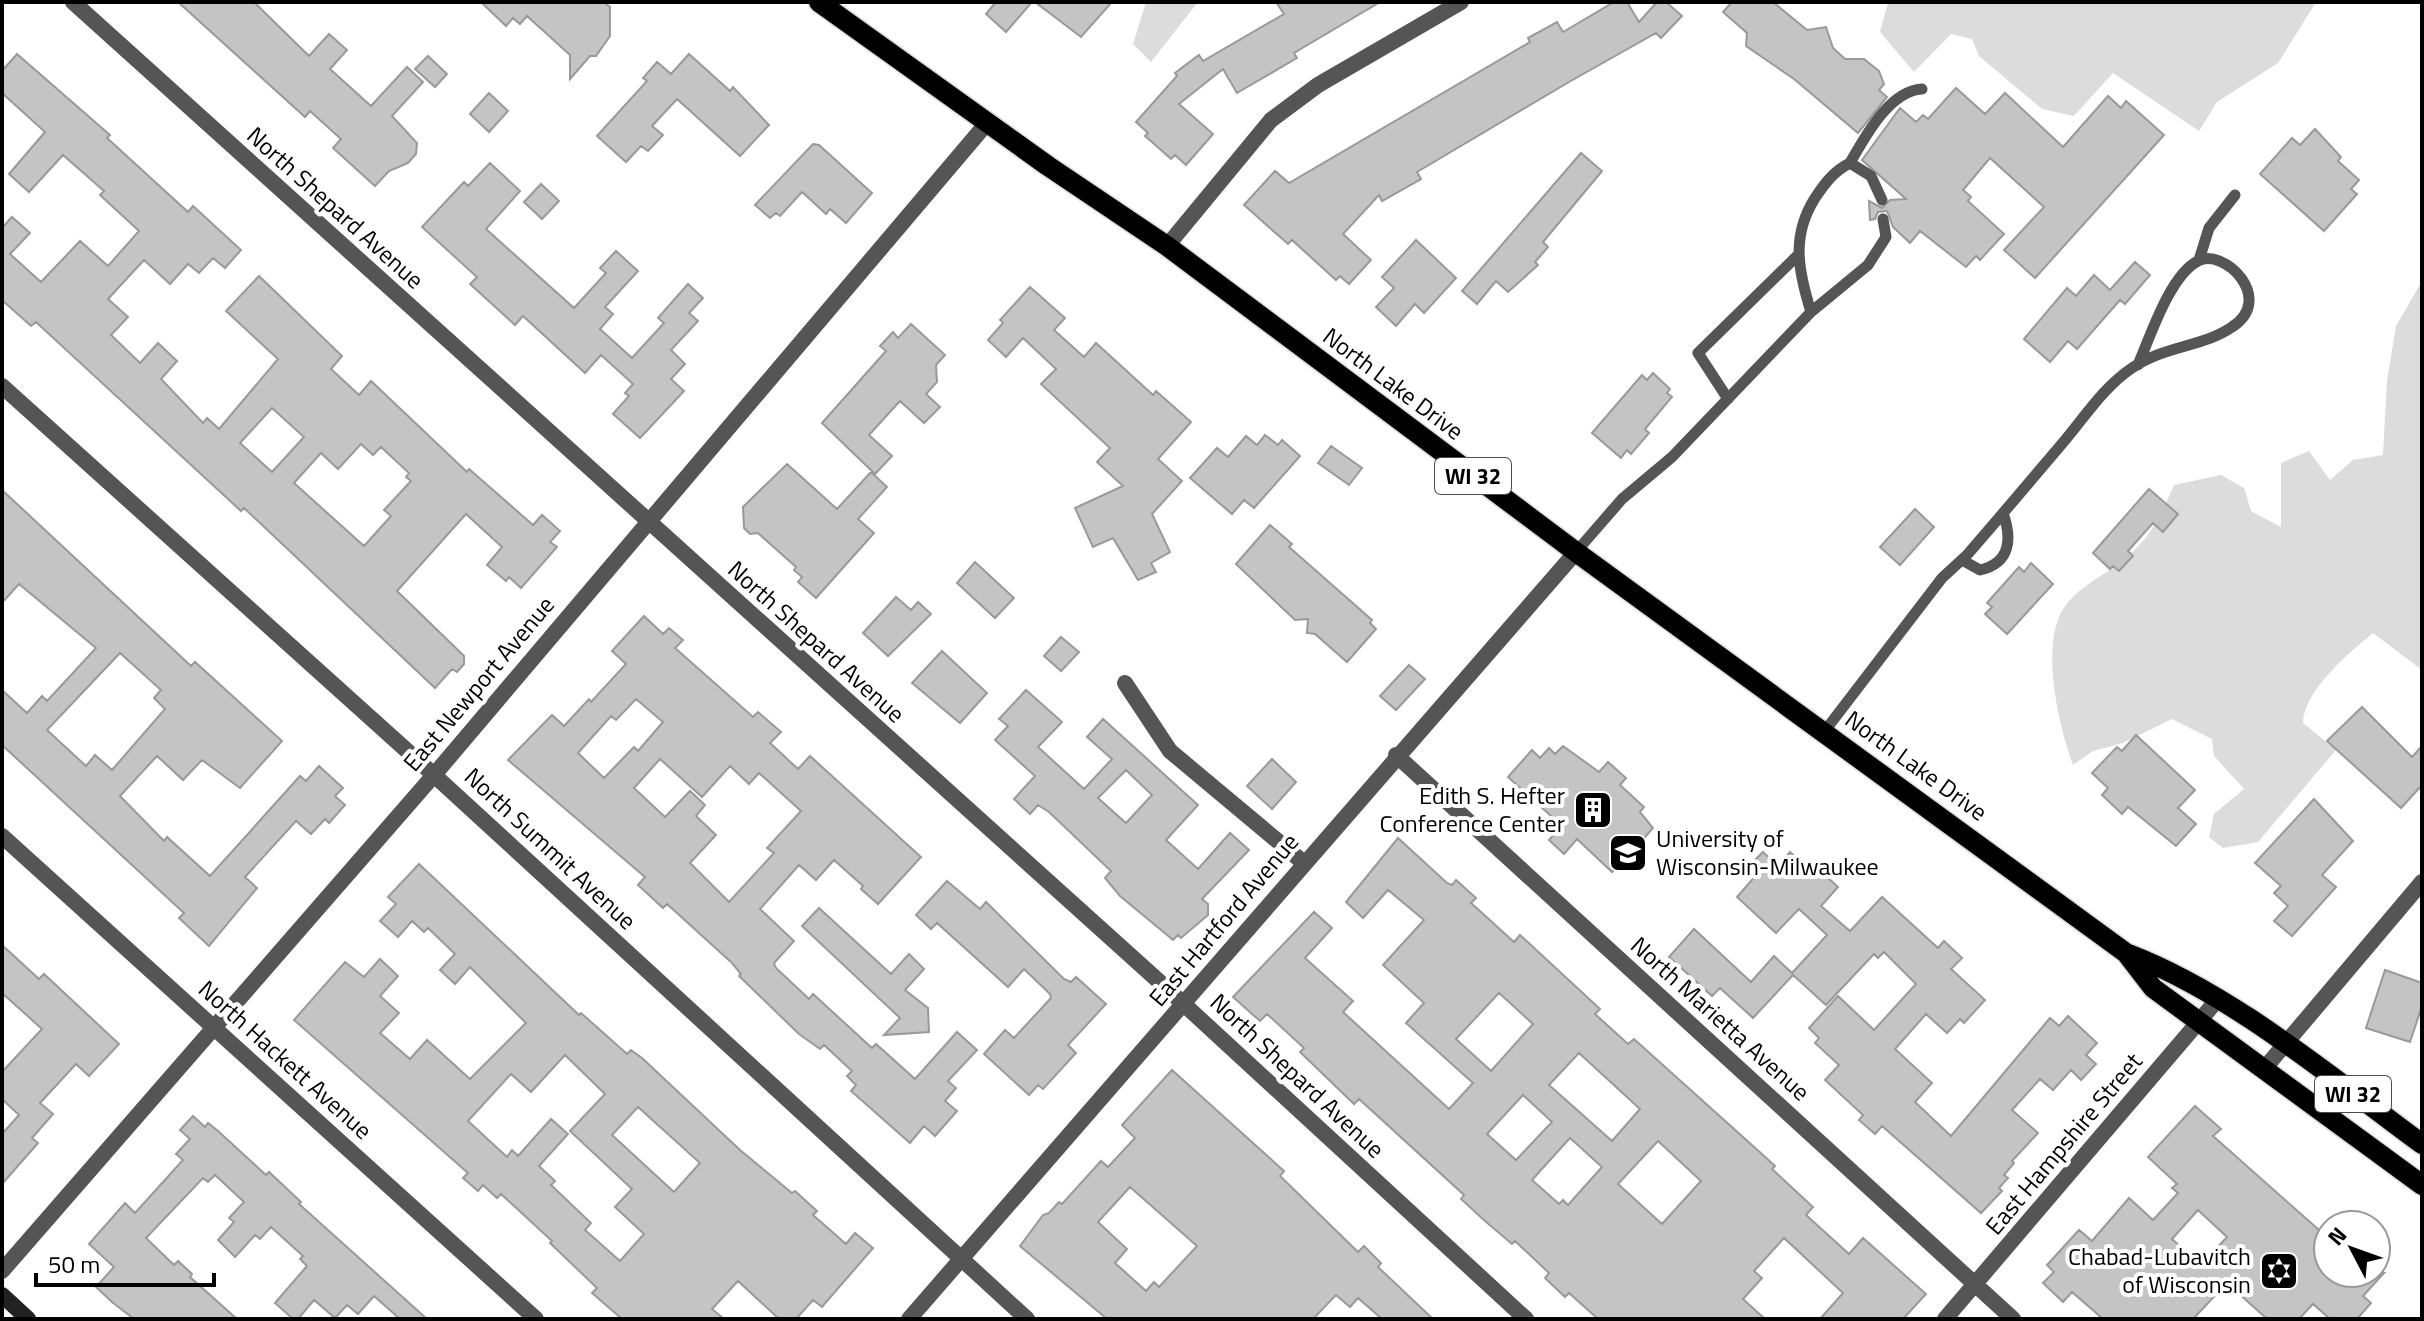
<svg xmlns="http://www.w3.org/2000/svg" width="2424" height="1321" font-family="'Titillium Web',sans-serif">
<rect width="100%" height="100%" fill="#fff"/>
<path fill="#dcdcdc" d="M1146 2H1198L1151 62 1133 44Z
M1888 2H2316L2278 63 2217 102 2199 131 2113 73 2074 116 2042 109 1979 56 1972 39 1951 34 1914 72 1880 32Z
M2422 281V670L2373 633C2349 653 2304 690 2303 723L2336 750 2258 842 2223 848 2209 837 2214 814 2244 789 2214 756 2212 739 2172 719 2123 743 2093 751 2073 765C2059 726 2038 641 2066 605 2083 583 2108 574 2128 556 2151 537 2163 511 2174 485L2221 475 2244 488 2251 511 2281 527V463L2309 451 2330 480 2353 460 2383 455 2387 381 2396 326Z"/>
<path fill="#c4c4c4" stroke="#999" stroke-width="2" fill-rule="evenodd" d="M178 2H254L309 56 329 34 347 50 330 69 371 106 407 67 423 82 392 116 417 143 416 154 408 163 389 171 375 186 333 148 341 139 310 111 305 117Z
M481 2H604L610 7V36L596 56H590L570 79V55L527 16 520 24 513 18 506 26Z
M996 2H1032L1006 32 986 14Z
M1035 2H1112L1081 37Z
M1276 2H1380L1294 53 1297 58 1237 93 1223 69 1179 104 1213 134 1186 165 1175 155 1171 159 1145 136 1148 133 1136 122 1177 76 1175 73 1199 55 1203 61 1284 14Z
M1614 2H1627L1639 22 1657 2H1666L1682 16 1661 38 1656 33 1569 82 1417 172 1421 179 1382 201 1379 195 1343 234 1371 260 1349 284 1340 276 1336 280 1292 240 1288 244 1244 205 1275 171 1289 183 1530 42 1528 38 1557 22 1563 32Z
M1732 2H1773L1807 30 1826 27 1833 48 1845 59H1864L1879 71 1884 84 1879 90 1887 97 1858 133 1794 79 1746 46 1747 33 1723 12Z
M17 54 110 135 107 138 188 212 193 206 241 250 225 268 213 258 199 273 188 264 170 284 144 260 108 299 128 317 111 335 140 363 158 343 177 361 161 379 203 423 207 418 219 429 278 359 226 311 259 276 342 356 331 369 359 395 371 381 467 472 469 469 533 525 542 515 560 531 550 542 557 547 521 588 509 577 506 581 487 565 502 547 466 514 397 591 464 656V664L457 672 452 669 435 688 244 508 241 511 36 322 31 326 2 300V228L12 217 30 233 10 254 41 282 80 241 108 266 139 231 100 195 104 191 63 155 29 192 9 174 45 132 2 93V71ZM272 408 304 437 272 472 240 443ZM361 444 373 455 381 447 409 473 406 477 411 481 384 510 391 516 364 546 294 483 321 453 338 469Z
M689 54 730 91 733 87 769 125 740 156 677 99 652 126 663 135 648 151 641 146 626 162 597 136 647 81 643 78 657 62 671 74Z
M428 56 447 74 435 87 415 69Z
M1956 88 1985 114 2005 93 2063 147 2108 96 2121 108 2126 101 2164 135 2035 278 2004 250 2044 207 1990 158 1963 190 1971 197 1968 201 2004 234 1980 260 1976 256 1966 267 1920 231 1910 243 1893 227 1887 211 1878 212 1875 219 1870 220 1869 201 1882 208 1890 200 1906 199 1862 160 1900 108 1916 122 1923 115 1928 119Z
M489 93 508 111 489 132 470 114Z
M2315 129 2341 157 2338 161 2359 180 2351 189 2357 194 2324 231 2260 174 2292 138 2300 145Z
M813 144 819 145 872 193 846 223 830 209 826 214 802 192 780 216 776 213 770 218 755 205Z
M1581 153 1602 171 1543 242 1548 247 1535 262 1538 265 1508 292 1496 281 1477 304 1462 291Z
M490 163 520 191 486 229 574 308 606 273 600 268 616 251 638 271 605 307 613 314 600 329 632 358 664 323 658 318 688 284 703 298 689 313 698 321 671 350 685 364 671 379 684 391 640 438 613 414 629 396 625 393 633 384 601 355 585 373 523 316 515 325 470 284 477 277 422 227 464 182 468 186Z
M541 184 559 201 542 219 524 202Z
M1416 240 1456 278 1424 313 1415 304 1396 326 1376 307 1394 288 1382 277Z
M2135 262 2150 275 2125 304 2120 300 2077 349 2068 341 2050 362 2024 339 2067 288 2076 296 2094 275 2110 290Z
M1030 287 1065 318 1054 330 1084 357 1096 343 1153 395 1156 391 1191 422 1158 459 1182 481 1152 514 1170 552 1151 563 1156 572 1138 580 1113 538 1093 547 1075 508 1123 486 1097 462 1110 448 1041 384 1056 369 1023 338 1006 357 988 340 1003 323 1000 320Z
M911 324 945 355 936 365 937 382 926 394 940 407 924 423 900 401 869 435 892 456 875 474 822 423 886 351 880 346 893 332 898 338Z
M1653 373 1670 389 1667 393 1672 397 1645 429 1649 433 1631 454 1627 450 1621 458 1592 433 1642 375 1647 380Z
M1265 435 1278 445 1282 440 1300 456 1254 508 1244 500 1232 514 1190 478 1217 448 1228 457 1246 436 1257 445Z
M1331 446 1362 468 1349 485 1318 463Z
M787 464 837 509 871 472 887 487 858 519 874 533 816 598 798 582 802 577 794 570 796 567 758 533 750 534 744 528 743 507Z
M2149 489 2178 514 2163 532 2153 523 2128 551 2133 556 2119 571 2113 566 2110 569 2093 553Z
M2 490 191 666 195 662 282 741 240 788 202 760 183 780 157 756 120 796 164 841 167 837 210 876 300 776 306 781 319 766 343 788 335 796 345 805 329 823 325 819 311 834 296 821 245 877 257 888 209 946 179 918 184 913 2 745V690L27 713 42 696 47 701 96 648 19 584 2 603ZM120 653 161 690 154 698 165 709 112 770 95 755 86 766 47 730Z
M1915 509 1934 527 1900 565 1880 547Z
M1270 525 1292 544 1289 547 1372 620 1370 623 1376 629 1347 662 1315 634 1307 633 1308 619 1295 620 1236 564Z
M975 562 1014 598 995 618 957 583Z
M2031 563 2053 584 2007 634 1985 614 1992 607 1987 603 2019 567 2024 572Z
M896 597 911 610 918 602 931 614 888 656 863 633Z
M644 616 663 634 669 628 683 640 675 648 753 717 758 712 781 732 770 743 798 769 810 756 921 857 878 904 861 889 863 886 834 860 816 880 799 865 760 909 794 941 774 963 776 968 809 999 813 994 872 1048 876 1044 915 1079 957 1032 977 1050 948 1081 956 1088 945 1101 957 1111 935 1136 924 1126 910 1143 851 1091 856 1085 847 1076 852 1071 824 1045 820 1049 799 1034 739 976 741 974 732 963 667 904 663 908 638 885 645 877 508 760 552 715 564 726 589 699 591 702 626 664 612 651ZM636 699 663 722 638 751 634 747 604 778 578 753 611 716 616 720ZM660 759 702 797 730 766 749 784 759 773 801 811 767 848 774 853 729 902 690 863 716 835 696 816 705 805 690 791 665 817 634 788Z
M1061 637 1079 652 1061 671 1044 656Z
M942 651 987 693 960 723 912 683Z
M1409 665 1425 679 1396 710 1380 696Z
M1026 690 1062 722 1038 747 1084 789 1112 759 1087 737 1103 719 1198 805 1166 840 1198 869 1230 833 1249 850 1202 899 1208 904V915L1181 938 1178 935 1173 940 1120 896 1105 878 1111 871 1049 812 1038 805 1030 814 1014 799 1035 776 995 740 1008 726 999 719ZM1126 770 1152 795 1126 823 1098 798Z
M2362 707 2412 757 2422 746V785L2401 808 2327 741Z
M2136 735 2195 790 2178 808 2196 824 2176 846 2128 807 2122 814 2102 795 2108 788 2092 773 2117 747 2122 751Z
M1563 746 1599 772 1608 762 1626 778 1620 785 1644 807 1640 812 1653 828 1645 837 1644 852 1638 860 1623 861 1612 872 1577 839 1564 854 1549 840 1562 826 1508 777 1532 750 1540 758 1549 748 1555 754Z
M1272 759 1296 782 1272 809 1247 786Z
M2314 799 2353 841 2322 875 2336 887 2292 936 2274 921 2288 906 2274 893 2281 886 2255 863Z
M1398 838 1447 883 1452 885 1456 880 1476 898 1471 903 1514 942 1520 935 1600 1009 1595 1014 1628 1044 1634 1039 1763 1155 1775 1166 1772 1169 1813 1207 1806 1215 1849 1254 1863 1238 1926 1294 1903 1319H1820L1843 1293 1784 1238 1754 1271 1762 1278 1743 1299 1765 1319H1598L1569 1293 1565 1297 1545 1278 1549 1273 1515 1241 1512 1244 1485 1221 1461 1199 1464 1195 1359 1099 1354 1104 1300 1052 1304 1048 1267 1014 1260 1021 1233 997 1314 912 1332 928 1305 958 1353 1001 1343 1012 1449 1109 1473 1083 1406 1023 1424 1003 1383 965 1424 920 1388 890 1363 918 1346 902ZM1499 993 1533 1024 1491 1071 1456 1039ZM1579 1053 1640 1109 1612 1141 1549 1085ZM1523 1095 1552 1122 1516 1160 1487 1134ZM1570 1138 1602 1167 1568 1205 1563 1200 1559 1204 1532 1180ZM1658 1141 1701 1181 1662 1224 1618 1184Z
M1763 852 1778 866 1790 852 1806 867 1811 862 1838 887 1821 906 1850 931 1882 897 1938 948 1944 941 1962 958 1951 969 1985 1000 1964 1023 1960 1019 1947 1033 1926 1014 1895 1049 1932 1083 1915 1102 1951 1136 2050 1018 2059 1026 2068 1016 2097 1043 2086 1055 2096 1064 2081 1080 2071 1070 2053 1090 2040 1079 2012 1110 2038 1133 2012 1161 2014 1163 2004 1175 2008 1178 1999 1188 2002 1191 1981 1213 1882 1126 1875 1134 1859 1120 1863 1115 1825 1080 1839 1065 1815 1043 1819 1038 1809 1028 1838 996 1874 1030 1916 984 1884 952 1878 958 1874 954 1826 1005 1793 975 1753 1018 1720 988 1712 996 1669 957 1694 929 1751 982 1774 956 1792 973 1827 935 1799 909 1776 933 1737 897 1758 873 1750 865Z
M419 864 579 1015 581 1013 627 1054 631 1050 642 1058 740 1150 792 1193 795 1191 817 1211 813 1215 846 1244 855 1233 873 1248 822 1307 813 1300 796 1319H779L738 1281 712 1309 724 1319H622L592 1293 597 1288 550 1243 552 1241 501 1194 497 1198 483 1185 478 1191 463 1178 468 1173 294 1020 345 962 364 977 380 959 398 976 380 996 399 1013 380 1033 410 1059 427 1040 470 1079 526 1023 470 967 455 984 440 970 455 954 428 928 424 932 412 921 398 937 380 921 396 904 388 897ZM565 1055 605 1094 570 1131 632 1189 615 1207 644 1234 620 1261 585 1230 591 1223 551 1185 555 1181 539 1166 568 1134 551 1119 518 1156 512 1150 507 1157 468 1121 511 1074 531 1092ZM638 1107 700 1163 674 1192 612 1135Z
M947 881 980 909 986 902 1064 979 1071 982 1076 977 1106 1004 1068 1045 1076 1053 1043 1089 1038 1085 1029 1095 984 1054 1005 1030 1014 1038 1051 998 1050 994 1024 969 1008 987 937 923 931 929 916 915Z
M819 908 891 974 909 954 924 969 905 990 928 1008 929 1032 884 1035 900 1018 802 926Z
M2 945 39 979 44 974 119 1044 89 1076 76 1064 40 1103 53 1114 32 1138 38 1143 2 1184V1134L19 1115 2 1099V1072L42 1029 2 993Z
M2385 970 2422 983V1006L2410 1042 2366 1028Z
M1172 1070 1284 1171 1280 1176 1358 1252 1364 1246 1381 1263 1378 1267 1433 1319H1382L1358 1298 1350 1307 1336 1295 1313 1319H1107L1020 1246 1043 1215 1049 1213 1059 1202 1062 1204 1101 1161 1108 1167 1135 1138 1122 1125ZM1130 1187 1197 1246 1159 1287 1154 1282 1146 1291 1115 1263 1127 1249 1098 1222Z
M2195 1106 2221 1129 2213 1136 2328 1238V1273H2384L2363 1296 2371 1303 2357 1319H2330L2313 1304 2299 1319H2267L2227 1283 2193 1319H2103L2072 1292 2063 1302 2043 1283 2054 1272 2047 1265 2079 1230 2092 1241 2129 1198 2153 1220 2178 1193 2172 1188 2177 1184 2148 1157ZM2198 1210 2227 1237 2201 1265 2172 1239Z
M193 1116 205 1127 208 1123 218 1131 266 1175 269 1172 301 1202 299 1204 427 1319H400L374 1296 358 1314 347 1305 335 1318 314 1300 298 1319H293L275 1303 307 1266 300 1259 303 1256 271 1227 260 1239 255 1235 235 1257 218 1240 234 1222 229 1218 244 1202 215 1175 208 1182 203 1178 146 1238 174 1265 178 1261 192 1274 190 1277 237 1319H134L112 1302 96 1287 114 1267 89 1244 125 1203 135 1213 183 1160 176 1154 190 1139 180 1130Z"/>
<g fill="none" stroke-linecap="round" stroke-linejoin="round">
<g stroke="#dbdbdb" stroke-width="23">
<path id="primary" d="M819 2 1048 166 1167 246 1576 552 2126 953C2230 992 2332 1078 2422 1144
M2126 953 2153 988 2422 1185"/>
</g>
<path stroke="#555" stroke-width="11" d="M1850 163C1865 137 1889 91 1922 89
M2199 260 2209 228 2235 195
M1811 312C1798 270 1791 236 1815 198 1825 183 1834 171 1850 163L1871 176 1882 200
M1728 399 1698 353 1798 255
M1576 552 1622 499 1672 457 1811 312 1868 265 1886 237 1883 219
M1962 560 1980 570C2011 563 2012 538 2003 513
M1824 732 1942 578 1967 555C2000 517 2033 478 2066 439 2086 415 2105 386 2132 368 2166 345 2203 347 2232 327 2276 299 2224 247 2198 261 2170 275 2150 337 2138 365"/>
<path stroke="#555" stroke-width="16" d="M73 2 1163 985 1526 1319
M1167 246 1271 120 1318 85 1461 2
M2 386 434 775 1027 1319
M1125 683 1170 751 1304 863
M1396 755 2013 1319
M2 836 536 1319
M2264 1069 2422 882
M2 1271 434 775 987 123
M909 1319 1576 552
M1945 1319 2218 999"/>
<path stroke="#222" stroke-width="16" d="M2 1295 28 1319"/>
<use href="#primary" stroke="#000" stroke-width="20"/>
</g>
<defs>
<g id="building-square" transform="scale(2)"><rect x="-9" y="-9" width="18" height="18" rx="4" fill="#000" stroke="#fff"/><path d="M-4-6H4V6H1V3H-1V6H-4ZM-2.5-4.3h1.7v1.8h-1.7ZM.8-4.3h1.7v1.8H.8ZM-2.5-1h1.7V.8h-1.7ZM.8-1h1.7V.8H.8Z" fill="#fff"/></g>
<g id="university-square" transform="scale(2)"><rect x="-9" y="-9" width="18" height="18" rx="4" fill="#000" stroke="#fff"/><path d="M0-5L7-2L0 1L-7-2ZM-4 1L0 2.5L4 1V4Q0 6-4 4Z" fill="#fff"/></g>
<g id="synagogue-square" transform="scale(2)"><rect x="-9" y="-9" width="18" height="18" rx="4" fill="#000" stroke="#fff"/><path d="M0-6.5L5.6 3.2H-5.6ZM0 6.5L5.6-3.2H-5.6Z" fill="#fff"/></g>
</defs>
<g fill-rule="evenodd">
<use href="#building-square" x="1593" y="810"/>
<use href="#university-square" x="1628" y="853"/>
<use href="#synagogue-square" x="2279" y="1271"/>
</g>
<g text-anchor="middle" stroke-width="8" stroke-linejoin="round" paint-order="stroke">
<g fill="#fff" stroke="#4c4c4c" stroke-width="2">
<rect x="1435" y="458" width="76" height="36" rx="6"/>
<rect x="2315" y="1076" width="76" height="36" rx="6"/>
</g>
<g font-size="22" font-weight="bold" fill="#000">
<text x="1473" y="484">WI 32</text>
<text x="2353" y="1102">WI 32</text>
</g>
<g font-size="24" fill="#000" stroke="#fff">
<text transform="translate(335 208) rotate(42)" y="8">North Shepard Avenue</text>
<text transform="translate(1393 384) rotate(37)" y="8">North Lake Drive</text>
<text transform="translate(816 642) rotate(42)" y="8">North Shepard Avenue</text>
<text transform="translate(479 684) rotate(-50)" y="8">East Newport Avenue</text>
<text transform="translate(1916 766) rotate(36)" y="8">North Lake Drive</text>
<text transform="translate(550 849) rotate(43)" y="8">North Summit Avenue</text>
<text transform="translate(1224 920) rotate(-50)" y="8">East Hartford Avenue</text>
<text transform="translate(1720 1019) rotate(42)" y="8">North Marietta Avenue</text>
<text transform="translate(285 1060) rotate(42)" y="8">North Hackett Avenue</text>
<text transform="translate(1297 1076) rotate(43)" y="8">North Shepard Avenue</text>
<text transform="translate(2064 1144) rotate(-50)" y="8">East Hampshire Street</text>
</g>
<g font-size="24" fill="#000" stroke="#fff" text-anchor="end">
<text x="1565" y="804">Edith S. Hefter<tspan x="1565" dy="28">Conference Center</tspan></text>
<text x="1656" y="847" text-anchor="start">University of<tspan x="1656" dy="28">Wisconsin-Milwaukee</tspan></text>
<text x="2251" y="1265">Chabad-Lubavitch<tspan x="2251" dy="28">of Wisconsin</tspan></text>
</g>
</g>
<rect width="2424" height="1321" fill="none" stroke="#000000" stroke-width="8"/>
<g transform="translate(2352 1249) rotate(311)"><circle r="38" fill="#ffffff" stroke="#999999" stroke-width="2"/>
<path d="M0-6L14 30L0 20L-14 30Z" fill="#000000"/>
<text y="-12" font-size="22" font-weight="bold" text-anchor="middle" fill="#000000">N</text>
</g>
<path d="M36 1273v12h178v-12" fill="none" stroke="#000000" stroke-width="4"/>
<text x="48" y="1273" font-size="24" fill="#000000" stroke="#ffffff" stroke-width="6" paint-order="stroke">50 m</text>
</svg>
